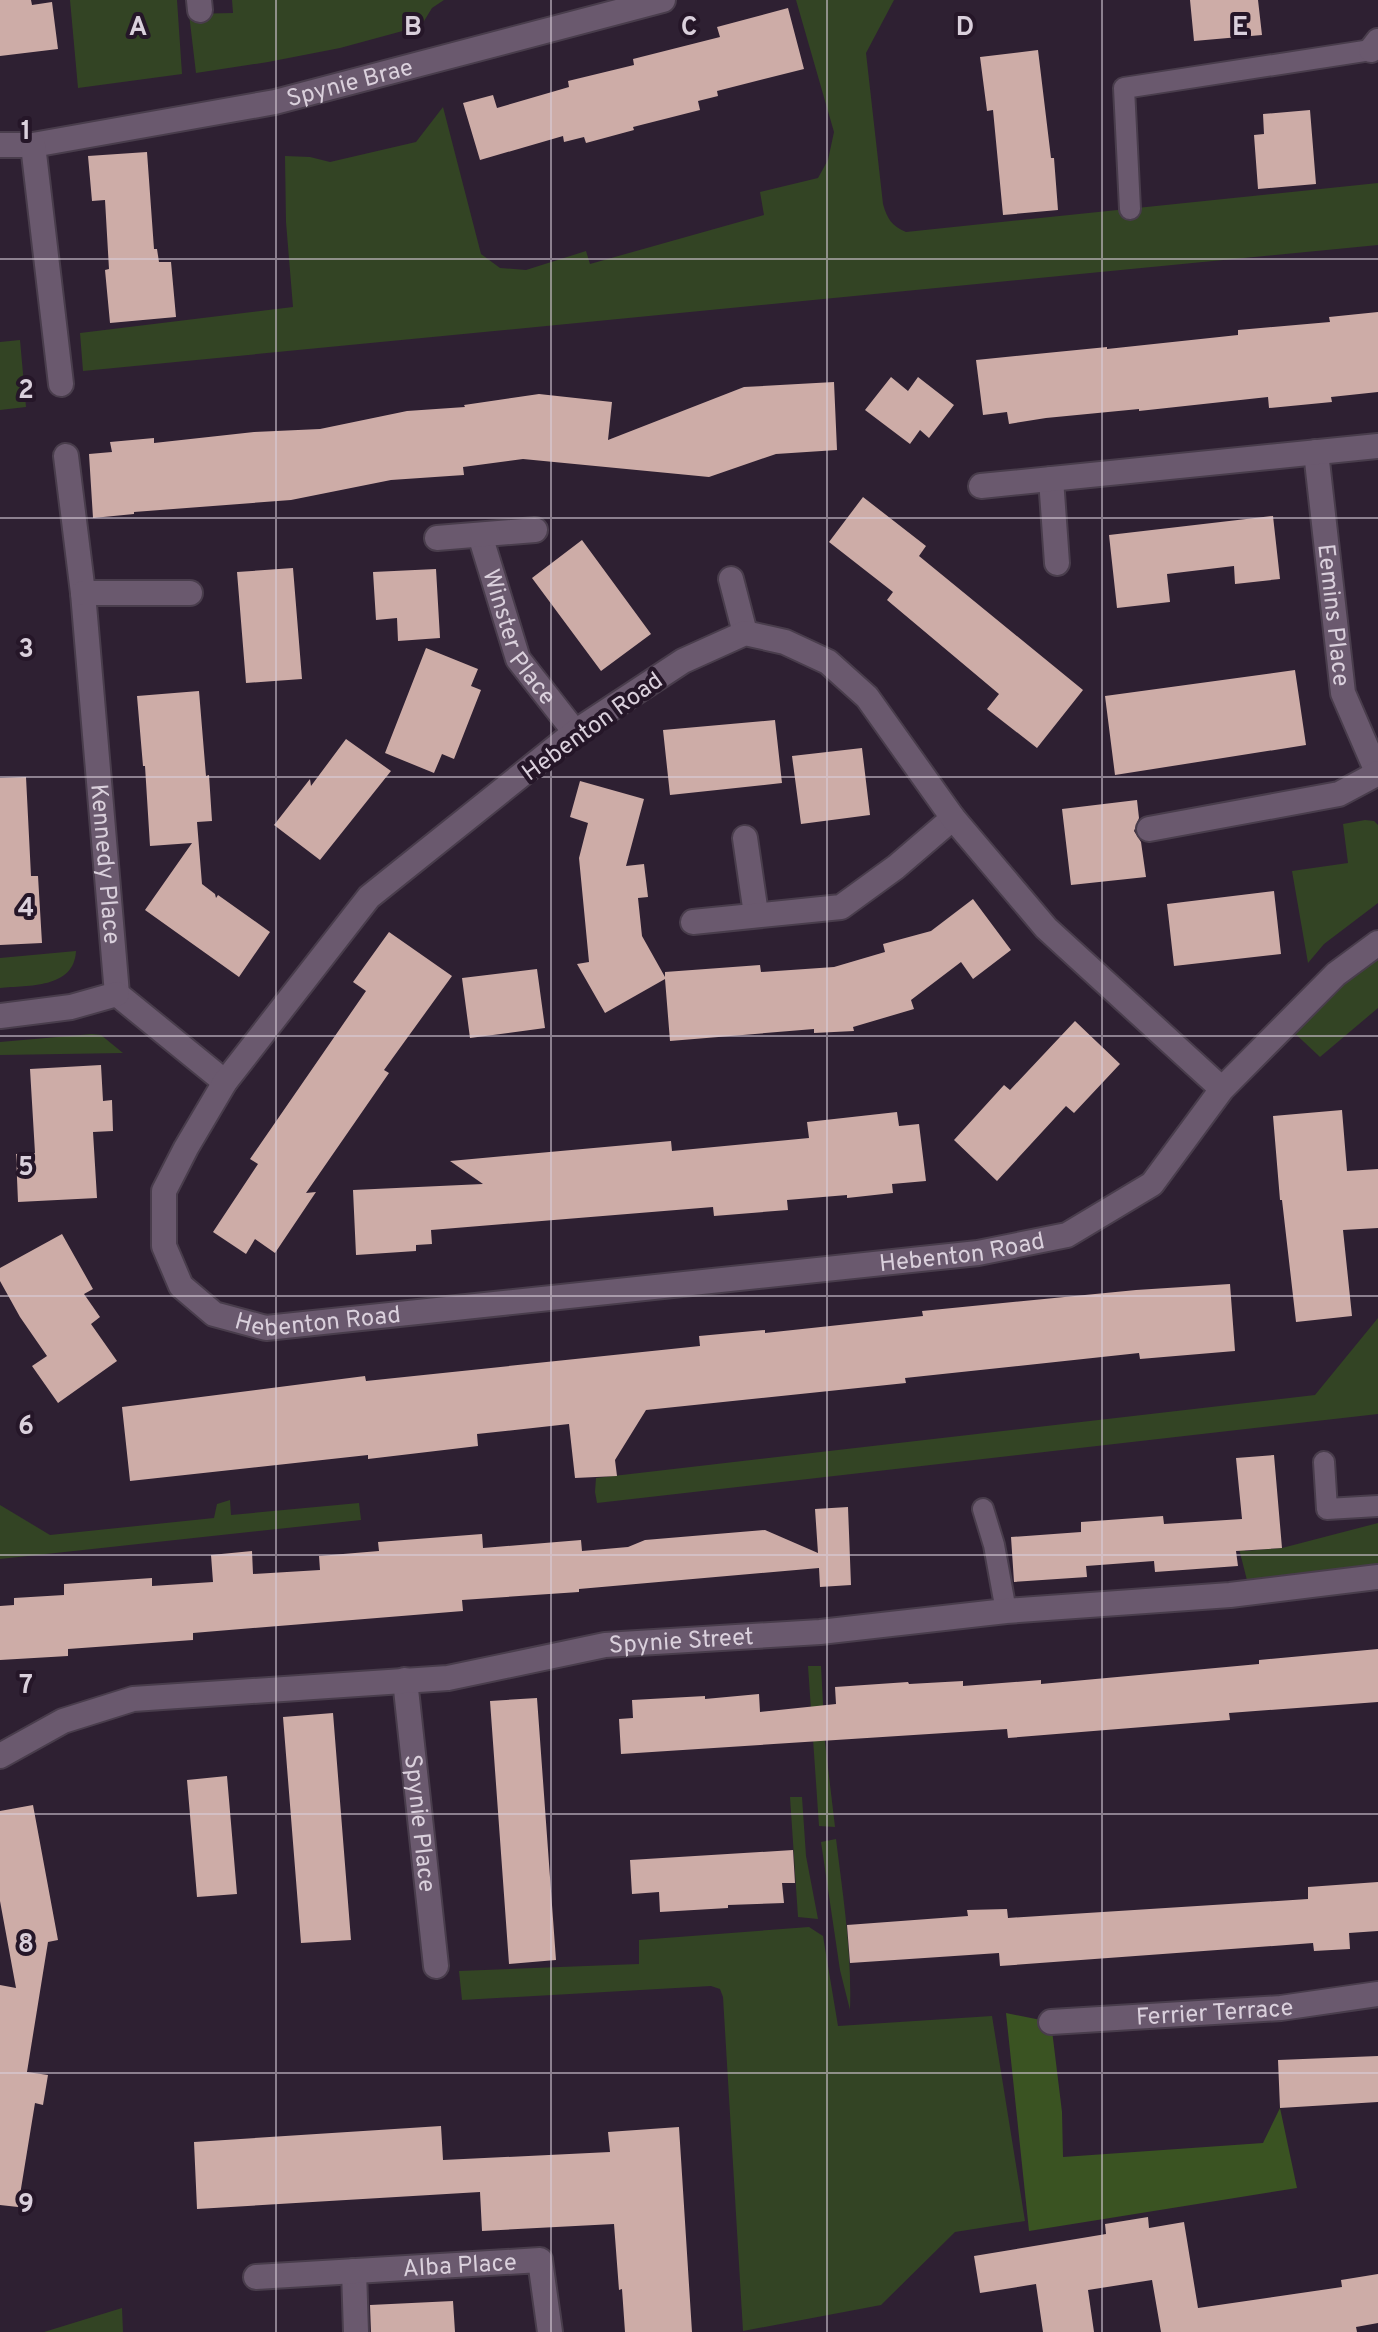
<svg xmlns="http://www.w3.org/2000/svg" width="1378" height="2332" font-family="Overpass,sans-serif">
<rect width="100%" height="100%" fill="#2e2032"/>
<path fill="#334424" d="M70 0H177L182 74 78 88Z
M232 0H444L432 8 421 26 340 48 268 62 196 73 189 14 233 13Z
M796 0H894L866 53 883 204C887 219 892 226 906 232L1378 183V245L83 371 80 333 293 307 286 222 285 156 310 157 330 162 416 142 443 107 481 254 500 268 526 270 586 251 590 264 764 215 760 192 818 178 828 160 834 132Z
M20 340 26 407 0 410V342Z
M1365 820 1374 821 1378 825V903L1324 944 1308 963 1292 871 1348 863 1343 824Z
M1378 943V1008L1320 1057 1286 1025Z
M76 951C74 989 28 985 0 988V958Z
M92 1034 101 1035 123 1053 0 1055V1042Z
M1378 1318V1414L597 1503 595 1492 596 1478 1315 1395Z
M230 1500 231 1515 359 1503 361 1520 0 1559V1505L50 1535 214 1518 217 1504Z
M1378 1523V1577L1250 1592 1236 1537 1245 1551 1282 1548Z
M808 1666H821L825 1742 835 1827 819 1826Z
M790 1797H802L806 1856 818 1919 798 1917Z
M836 1839C843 1896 852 1953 850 2010L840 1970 821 1842Z
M809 1927 823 1936 838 2026 992 2016 1025 2221 955 2232 881 2305 743 2331 723 1997 720 1989 711 1986 462 2000 459 1971 639 1964V1940Z
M122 2308 123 2332H44Z"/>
<path fill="#3a5322" d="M1006 2013 1051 2022 1062 2112 1063 2157 1263 2143 1280 2108 1297 2188 1029 2231Z"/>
<path fill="#cdaca7" d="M0 0H31L32 5 52 2 58 49 0 56Z
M1190 0H1258L1262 35 1194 41Z
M788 8 804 69 717 91 718 96 698 101 700 110 633 127 634 130 586 143 584 137 564 142 563 136 480 160 463 103 493 95 497 108 569 87 568 81 634 65 633 59 720 37 717 27Z
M1038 50 1051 158H1054L1058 210 1003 215 993 110 987 111 980 57Z
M1310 110 1316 184 1258 189 1254 135 1264 134 1263 114Z
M147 152 154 249H157L159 262H171L176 317 110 323 105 270 109 269 105 200 92 201 88 156Z
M1378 312V392L1331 397 1332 402 1269 408 1268 397 1139 411V409L1046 418 1009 424 1007 412 983 415 976 360 1107 347V349L1238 335V330L1330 322 1329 317Z
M891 377 908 391 918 377 954 405 929 438 920 430 910 444 865 410Z
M834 382 837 450 776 454 709 477 523 459 463 467 464 475 391 480 291 500 134 512V514L93 518 89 454 112 452 110 442 154 438V443L254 432 320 429 407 411 465 407 464 405 539 394 612 402 608 440 744 387Z
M863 497 926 546 919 556 1083 690 1037 748 987 709 999 694 887 600 893 592 829 542Z
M1273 516 1280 579 1235 584 1234 566 1167 574 1170 602 1117 608 1109 535Z
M582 540 651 634 601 671 532 578Z
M293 568 302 679 246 683 237 572Z
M436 569 440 638 398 641 397 618 376 620 373 572Z
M426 648 478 669 471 686 481 690 454 759 442 754 434 773 385 753Z
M1295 670 1306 745 1115 775 1105 696Z
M199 691 206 776 209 775 212 821 197 822 202 884 215 894 216 898 218 895 270 932 239 977 145 910 192 843 150 846 145 766H143L137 696Z
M775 720 782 783 670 795 663 730Z
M346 739 391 771 320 860 274 825 310 779 311 786Z
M862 748 870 815 801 824 792 756Z
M26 777 31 876H38L42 943 0 945V778Z
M580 781 644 799 626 866 644 864 648 897 638 898 642 936 665 977V972L760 965 761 972 834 967 885 952 883 944 931 931 973 899 1011 950 973 979 961 962 911 1000 914 1009 853 1027 854 1031 814 1033V1029L670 1041 665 979 605 1013 577 964 589 962 579 858 588 823 570 817Z
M1137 800 1139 818 1134 831 1141 842 1146 877 1071 885 1062 809Z
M1274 891 1281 954 1174 966 1167 904Z
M389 932 452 976 384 1070 389 1073 306 1193 316 1192 275 1253 255 1239 246 1254 213 1232 258 1164 250 1159 366 991 353 982Z
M537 969 545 1028 470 1038 462 978Z
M1075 1021 1120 1064 1074 1113 1066 1106 997 1181 954 1140 1004 1085 1010 1090Z
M101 1065 103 1101 112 1100 113 1131 93 1132 97 1198 18 1202 16 1154 35 1153 30 1069Z
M1342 1110 1347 1171 1378 1169V1228L1343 1230 1352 1316 1296 1322 1282 1200H1280L1273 1116Z
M897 1112 899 1126 919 1124 926 1181 892 1184 893 1193 847 1198V1195L787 1200 788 1210 714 1216 713 1207 431 1230 432 1244 416 1245V1251L356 1255 353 1190 483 1184 450 1161 671 1141 672 1151 809 1138 807 1122Z
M62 1234 93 1289 84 1294 100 1317 91 1324 117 1361 58 1403 32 1366 47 1356 20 1317 0 1281V1268Z
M1230 1284 1235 1351 1140 1359 1139 1353 905 1378 906 1383 646 1410 615 1460 617 1476 575 1478 569 1424 477 1434 478 1446 368 1459V1455L130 1481 122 1407 365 1376 366 1381 700 1346 699 1336 765 1330V1333L923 1316 922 1311 1136 1290Z
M1274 1455 1282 1548 1236 1551 1238 1566 1155 1572 1154 1561 1086 1566 1087 1577 1014 1582 1011 1537 1081 1532V1522L1163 1516 1164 1524 1242 1519 1236 1458Z
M848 1507 851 1585 820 1587 819 1568 579 1589V1592L462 1600 463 1611 193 1633V1640L68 1649V1656L0 1660V1606L14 1605V1598L64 1595V1584L152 1578V1586L213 1582 211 1555 252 1551 253 1574 320 1570 319 1556 379 1551 378 1542 482 1534 483 1548 581 1540 582 1551 628 1547 645 1540 765 1530 818 1553 815 1509Z
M1378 1649V1702L1229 1713 1230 1720 1008 1738 1007 1729 621 1754 619 1719 633 1718 632 1700 705 1696V1699L759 1694 760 1712 836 1704 835 1687 908 1682 909 1684 963 1681V1686L1041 1680V1684L1259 1664V1660Z
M537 1698 556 1960 509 1964 490 1701Z
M333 1713 351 1940 301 1943 283 1717Z
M227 1776 237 1894 197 1897 187 1780Z
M33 1805 58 1940 48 1942 27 2072 48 2075 43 2105 35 2103 18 2207 0 2205V1985L16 1988 0 1901V1811Z
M793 1850 795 1883H782L784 1903 728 1905V1908L660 1912 659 1892 632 1894 630 1860Z
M1378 1882V1931L1349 1933 1350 1949 1314 1951 1313 1943 1000 1966 999 1953 850 1963 847 1925 968 1916 967 1910 1007 1909 1008 1918 1308 1899V1887Z
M1378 2056V2102L1280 2108 1278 2060Z
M441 2126 443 2160 610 2152 608 2132 679 2127 692 2332H625L622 2289 619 2290 614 2224 482 2231 480 2192 197 2209 194 2142Z
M1148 2217 1149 2228 1184 2222 1198 2308 1342 2287 1341 2280 1378 2274V2323L1356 2327 1357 2332H1161L1152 2280 1088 2290 1094 2332H1043L1036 2284 980 2293 974 2256 1106 2234 1105 2224Z
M453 2301 455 2332H371L370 2305Z"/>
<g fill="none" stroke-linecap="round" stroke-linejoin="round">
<g stroke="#493d4c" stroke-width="24">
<path id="lane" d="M1130 209 1124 88 1371 50
M1324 1462 1327 1509 1378 1506
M983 1509 994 1545 1006 1611"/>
</g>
<g stroke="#493d4c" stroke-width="28">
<g id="street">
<path d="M199 0 200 10"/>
<path d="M1371 50 1378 41"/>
<path id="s1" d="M0 145H33L275 102 663 0"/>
<path d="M33 145 61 384"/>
<path id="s2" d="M1316 452 1343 693 1378 774"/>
<path id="s3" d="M66 456 83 593 117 994 225 1082"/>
<path d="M1051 479 1057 563"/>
<path d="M981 486 1378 446"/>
<path id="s4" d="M480 535 518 659 575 732"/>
<path d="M437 538 535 530"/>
<path d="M731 579 745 633"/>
<path d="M83 593H190"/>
<path d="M1149 829 1339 794 1378 773"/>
<path d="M745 838 756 914"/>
<path d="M693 922 841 907 896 867 953 818"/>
<path d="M0 1016 71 1007 117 994"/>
<path id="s5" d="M1222 1089 1046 928 953 818 867 697 828 662 785 642 745 633 683 661 575 732 369 897 225 1082 186 1148 164 1191V1246L181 1286 214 1314 266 1328 978 1253 1067 1235 1152 1184 1222 1089 1336 974 1378 943"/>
<path id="s6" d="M405 1680 436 1966"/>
<path id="s7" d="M0 1756 63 1721 133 1699 448 1678 605 1645 820 1632 1006 1611 1230 1595 1378 1577"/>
<path id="s8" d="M1051 2022 1281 2008 1378 1994"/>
<path d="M354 2271 356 2332"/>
<path id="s9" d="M256 2277 540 2260 550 2332"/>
</g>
</g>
<use href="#lane" stroke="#6a596e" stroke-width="20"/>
<use href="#street" stroke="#6a596e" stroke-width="24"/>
</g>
<path fill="none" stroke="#dad0dc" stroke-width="2" stroke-opacity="0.55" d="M276 0V2332M551 0V2332M827 0V2332M1102 0V2332M0 259H1378M0 518H1378M0 777H1378M0 1036H1378M0 1296H1378M0 1555H1378M0 1814H1378M0 2073H1378"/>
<g text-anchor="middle" stroke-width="8" stroke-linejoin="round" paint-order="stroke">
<g font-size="24" fill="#dad0dc" stroke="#251628">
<text dy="8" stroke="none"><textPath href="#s1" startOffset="356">Spynie Brae</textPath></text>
<text dy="8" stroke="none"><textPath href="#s2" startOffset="164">Eemins Place</textPath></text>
<text dy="8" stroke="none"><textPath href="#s4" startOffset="110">Winster Place</textPath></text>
<text transform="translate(592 726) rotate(-36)" y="8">Hebenton Road</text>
<text dy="8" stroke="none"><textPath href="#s3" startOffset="410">Kennedy Place</textPath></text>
<text dy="8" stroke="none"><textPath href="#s5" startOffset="2388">Hebenton Road</textPath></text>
<text dy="8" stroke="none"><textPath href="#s5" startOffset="1740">Hebenton Road</textPath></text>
<text dy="8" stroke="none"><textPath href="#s7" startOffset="698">Spynie Street</textPath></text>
<text dy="8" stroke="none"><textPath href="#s6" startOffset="144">Spynie Place</textPath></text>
<text dy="8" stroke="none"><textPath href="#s8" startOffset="164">Ferrier Terrace</textPath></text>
<text dy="8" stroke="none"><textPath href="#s9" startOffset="204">Alba Place</textPath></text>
</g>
</g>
<g font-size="26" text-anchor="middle" font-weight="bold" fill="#dad0dc" stroke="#251628" stroke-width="8" stroke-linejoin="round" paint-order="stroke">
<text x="138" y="35">A</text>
<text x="413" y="35">B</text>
<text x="689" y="35">C</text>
<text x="965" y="35">D</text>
<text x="1240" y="35">E</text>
<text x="26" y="139">1</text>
<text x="26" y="398">2</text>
<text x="26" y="657">3</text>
<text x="26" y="916">4</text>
<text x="26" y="1175">5</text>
<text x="26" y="1434">6</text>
<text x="26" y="1693">7</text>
<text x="26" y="1952">8</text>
<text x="26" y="2212">9</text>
</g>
</svg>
